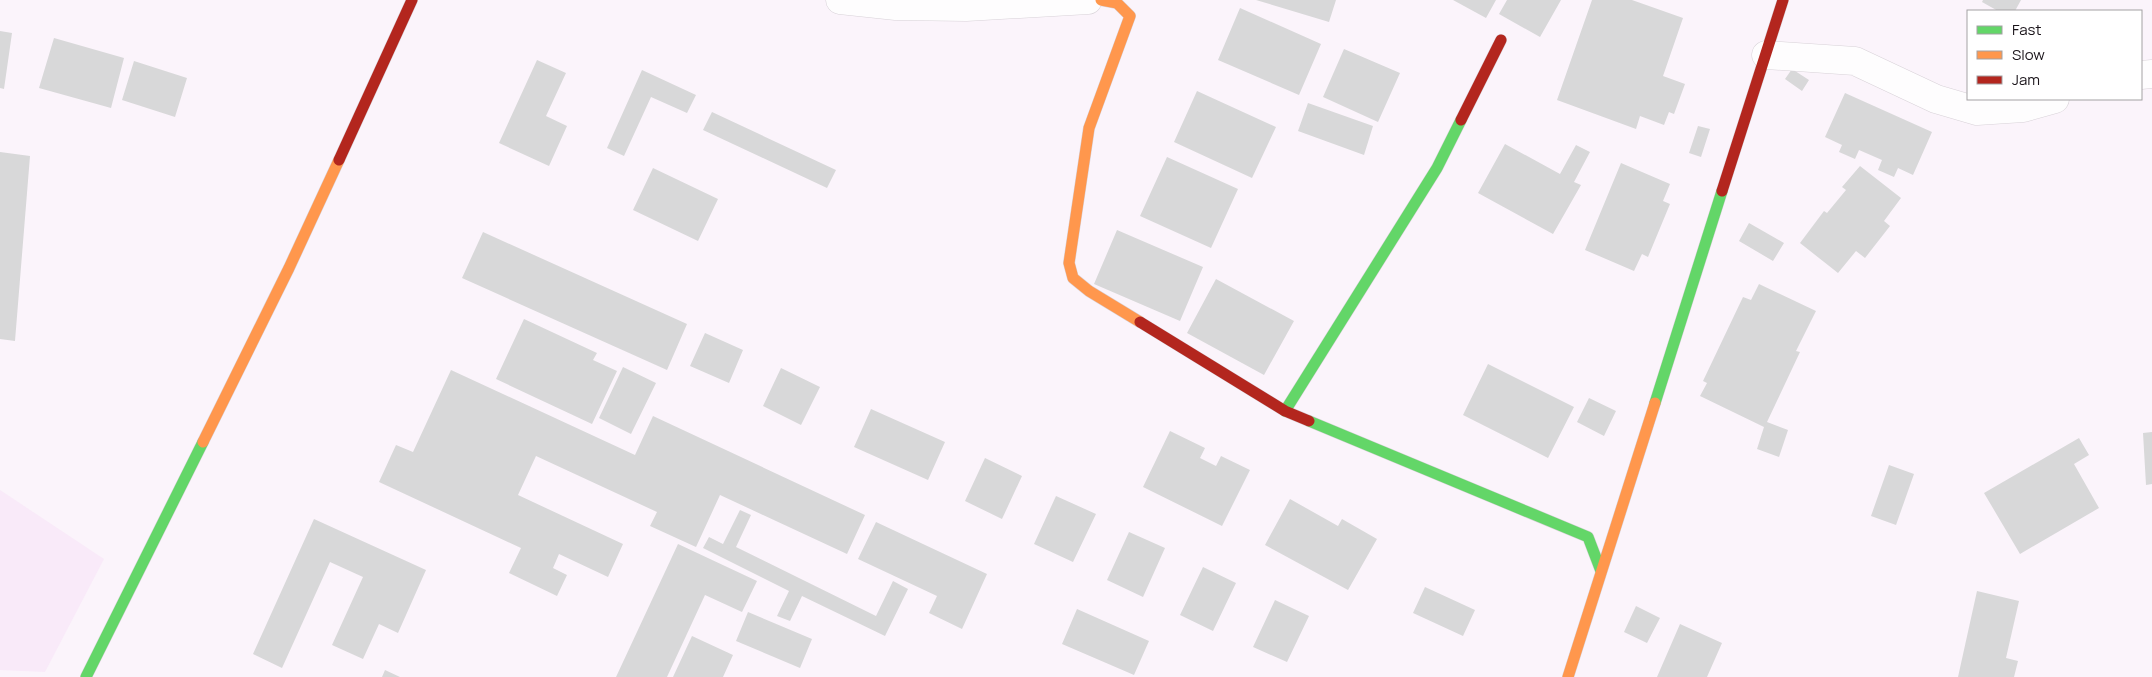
<svg xmlns="http://www.w3.org/2000/svg" width="2152" height="677" font-family="Manrope,sans-serif">
<rect width="100%" height="100%" fill="#fbf4fb"/>
<path fill="#f9eaf9" d="M0 490 104 559 45 672 0 670Z"/>
<path fill="#d8d8d9" d="M1256 0H1336L1329 22Z
M1453 0H1496L1486 18Z
M1507 0H1561L1540 37 1499 14Z
M1592 0H1632L1683 18 1663 76 1685 84 1674 114 1669 112 1664 125 1640 116 1636 129 1557 100Z
M1983 0H2021L2015 11H1998L1982 2Z
M1240 8 1321 44 1299 95 1218 60Z
M0 31 12 33 4 89 0 88Z
M54 38 124 58 111 108 39 88Z
M1344 49 1400 73 1378 122 1323 97Z
M537 60 566 73 546 116 567 126 549 166 499 143Z
M134 61 187 78 175 117 122 100Z
M1792 69 1809 80 1802 91 1785 79Z
M642 70 696 95 687 113 651 97 624 156 607 148Z
M1197 91 1276 127 1252 178 1174 142Z
M1845 93 1932 132 1913 175 1898 168 1894 177 1878 170 1882 160 1859 150 1855 159 1839 152 1842 145 1825 137Z
M1308 103 1373 126 1364 155 1298 131Z
M712 112 836 170 827 188 703 130Z
M1698 126 1710 129 1701 157 1689 153Z
M1505 144 1560 174 1576 145 1590 152 1574 182 1581 185 1553 234 1478 193Z
M0 152 30 156 15 341 0 339Z
M1167 157 1238 189 1211 248 1140 216Z
M1621 163 1670 184 1663 201 1670 204 1648 257 1642 254 1634 271 1585 250Z
M1860 166 1901 198 1884 221 1890 226 1865 258 1856 251 1838 273 1800 243 1824 211 1827 213 1846 190 1842 187Z
M653 168 718 199 698 241 633 210Z
M1749 223 1784 243 1773 261 1739 241Z
M1117 230 1203 267 1180 321 1094 284Z
M483 232 687 324 667 370 462 278Z
M1216 279 1294 321 1264 375 1187 333Z
M1759 284 1816 311 1796 351 1800 352 1767 422 1788 430 1779 457 1757 449 1764 427 1700 396 1707 383 1703 381 1743 297 1751 300Z
M524 319 597 353 593 360 617 371 592 424 496 379Z
M705 333 743 350 729 383 690 366Z
M1488 364 1574 407 1548 458 1463 415Z
M623 367 656 383 631 434 599 418Z
M781 368 820 387 801 425 763 406Z
M451 370 635 455 653 416 865 515 847 554 720 495 696 547 650 526 657 512 536 456 518 495 623 544 608 577 559 554 553 568 567 575 557 596 509 573 521 548 379 482 396 445 413 452Z
M1589 398 1616 411 1604 436 1577 422Z
M871 409 945 442 928 480 854 447Z
M1170 431 1205 448 1200 458 1216 466 1221 456 1250 470 1222 526 1143 487Z
M2152 432V484L2146 485 2143 433Z
M2079 438 2089 455 2074 464 2099 508 2020 554 1984 493Z
M985 458 1022 476 1002 519 965 501Z
M1889 465 1914 474 1896 525 1871 516Z
M1056 496 1096 514 1073 562 1034 544Z
M1290 499 1338 526 1342 519 1377 539 1348 590 1265 545Z
M740 510 751 515 736 547 876 616 893 581 908 589 885 636 802 596 790 621 777 616 789 591 703 548 709 537 723 544Z
M314 519 426 570 398 633 379 624 363 659 332 645 363 577 330 562 282 668 253 654Z
M876 522 987 574 962 629 929 613 937 596 858 559Z
M1129 532 1165 548 1143 597 1107 580Z
M678 544 757 581 742 612 705 595 667 677H616Z
M1203 567 1236 583 1213 631 1180 615Z
M1425 587 1475 610 1463 636 1413 613Z
M1977 591 2019 601 2006 658 2018 661 2014 677H1958Z
M1275 600 1309 616 1287 662 1253 647Z
M1636 606 1660 618 1647 643 1624 632Z
M1077 609 1149 641 1134 675 1062 644Z
M748 612 812 639 800 668 736 641Z
M1680 624 1722 643 1707 677H1657Z
M692 636 733 655 723 677H673Z
M385 670 400 677H382Z"/>
<g fill="none" stroke-linecap="round" stroke-linejoin="round">
<g stroke="#d8d2d8" stroke-width="29">
<path id="street" d="M840 0 896 6 966 7 1088 0
M1766 55 1855 61 1936 99 1977 111 2023 108 2055 99
M2141 75 2152 74"/>
</g>
<g stroke="#d8d2d8" stroke-width="12">
<path id="fast" d="M1655 403 1722 191
M1285 411 1437 168 1461 120
M1309 421 1588 537 1601 571
M86 677 203 442"/>
</g>
<g stroke="#d8d2d8" stroke-width="12">
<path id="slow" d="M1101 0 1117 3 1130 16 1089 128 1069 263 1073 278 1089 291 1140 322
M203 442 289 268 339 160
M1568 677 1655 403"/>
</g>
<g stroke="#d8d2d8" stroke-width="12">
<path id="jam" d="M1461 120 1501 40
M339 160 412 0
M1722 191 1783 0
M1140 322 1285 411 1309 421"/>
</g>
<use href="#street" stroke="#fefdfe" stroke-width="28"/>
<use href="#fast" stroke="#63d668" stroke-width="11"/>
<use href="#slow" stroke="#ff974d" stroke-width="11"/>
<use href="#jam" stroke="#b3261e" stroke-width="11"/>
</g>
<rect x="1967" y="10" width="175" height="90" fill="#ffffff" stroke="#a3a1a3"/>
<rect x="1977" y="26" width="25" height="8" fill="#63d668" stroke="#a3a1a3"/>
<text x="2012" y="35" font-size="15" fill="#191319">Fast</text>
<rect x="1977" y="51" width="25" height="8" fill="#ff974d" stroke="#a3a1a3"/>
<text x="2012" y="60" font-size="15" fill="#191319">Slow</text>
<rect x="1977" y="76" width="25" height="8" fill="#b3261e" stroke="#a3a1a3"/>
<text x="2012" y="85" font-size="15" fill="#191319">Jam</text>
</svg>
